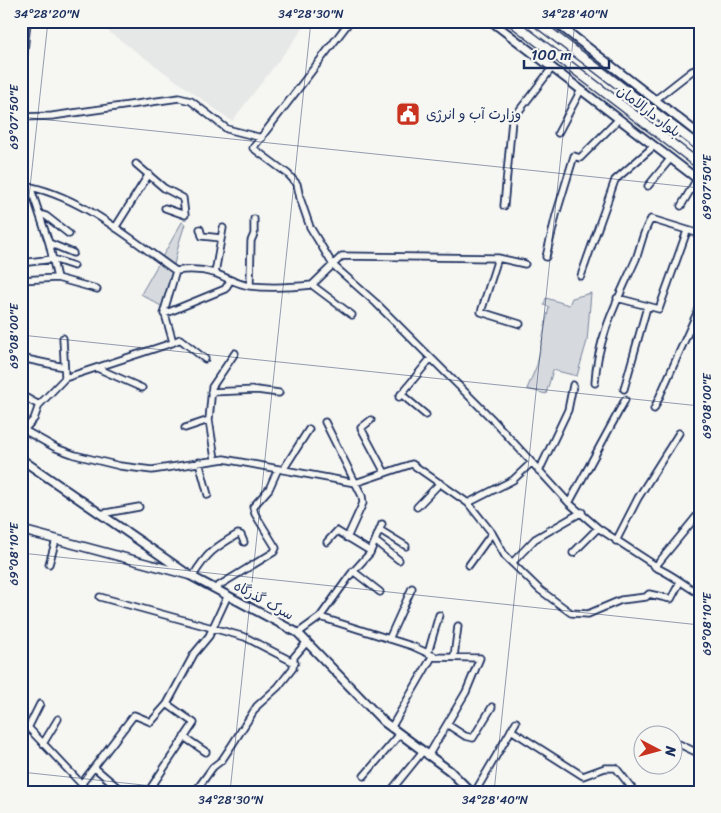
<svg xmlns="http://www.w3.org/2000/svg" width="721" height="813" font-family="Sriracha,'Playpen Sans Arabic',sans-serif">
<rect width="100%" height="100%" fill="#f6f6f2"/>
<filter id="ink" filterUnits="userSpaceOnUse"><feTurbulence type="fractalNoise" baseFrequency=".02" numOctaves="2"/><feDisplacementMap in="SourceGraphic" scale="10" xChannelSelector="R" yChannelSelector="G"/><feConvolveMatrix kernelMatrix="1 2 1 2 8 2 1 2 1" color-interpolation-filters="sRGB"/></filter>
<g filter="url(#ink)">
<path fill="#e6e7e7" d="M94 21H309L232 121Z"/>
<path fill="#d6d9dd" stroke="#78849e" d="M182 222 185 224 179 243 164 308 141 294Z
M591 293 587 341 577 376 553 370 546 394 527 389 537 365 549 307 544 305 546 298 569 305 572 298Z"/>
<g fill="none" stroke-linecap="round" stroke-linejoin="round">
<g stroke="#1b2f5e" stroke-width="9">
<path id="minor" d="M350 21 253 148 288 174 297 184 300 198 310 227 333 265 376 303 493 420 569 503 598 528 653 564 655 567C672 574 684 585 700 594
M699 53 700 54
M21 82 27 21
M655 100 692 71 700 68
M21 117 52 116 179 98 191 101 227 129 262 138
M558 133 581 90
M136 164 164 188 183 198 185 215 165 208
M21 185C79 194 129 238 176 271 189 269 200 269 214 273 226 277 236 284 250 286 269 288 293 287 312 285L342 256 498 258 525 264
M30 186 49 243 57 278
M648 186 671 158
M504 206 512 120 552 68
M681 206 697 179
M40 214 46 216 69 234
M115 228 149 174
M200 229 202 236 221 238
M49 243 73 253
M546 257 556 215 574 156 580 158 619 119
M498 258 481 312 520 324
M21 263 53 259 74 266
M215 273 223 228
M581 276 615 180 654 146
M21 280 57 278 97 289
M312 285 352 315
M250 286 251 241 254 234V219
M617 298 659 309 687 231
M164 314 225 289 230 281
M63 338 65 378
M173 342 164 311 176 271
M21 358 64 367
M97 368 142 388
M595 383C597 338 618 299 636 259 641 245 643 231 651 219L700 234
M624 389 647 307
M211 392 257 390 279 393
M401 394 426 415
M21 395 39 405
M399 397 431 358
M654 409 700 306
M371 420 361 428 385 473
M325 422 362 496 363 503 347 538
M185 428 209 420
M24 430 56 448 75 455 120 466 152 470 224 459 355 483 412 464 468 503 513 480 531 463
M23 431 34 419 39 405 65 378 172 343 180 339 205 359
M215 459 209 420 212 387 235 353
M199 462 208 495
M283 470 309 429
M539 471 568 410 573 385
M468 503 492 533 505 556 540 590 571 613 588 614 621 600 646 597 649 594 671 599 680 582
M569 503 625 400
M417 507 440 483
M100 514 139 507
M380 530 406 546
M375 541 399 560
M616 541 638 498 679 433
M327 542 337 531 370 551
M573 553 598 528
M512 563 535 539 582 512
M49 564 56 540
M469 565 492 533
M655 567 700 512
M353 571 380 592
M193 576C207 553 214 548 238 534L241 535 244 542
M215 588 274 552 276 548 255 514 253 507 269 489 278 469
M100 597 245 637 295 663
M320 617 412 646 434 656
M298 633 320 617 351 574 370 553 382 524
M389 639 412 588
M428 653 439 615
M454 657 458 626
M21 720 89 792
M448 725 465 736 473 738 492 707
M29 726 40 704
M391 728 432 657 480 658 466 692 428 756
M511 730 583 776 605 768H616L635 792
M184 737 206 752
M44 742 58 719
M679 744 700 754
M95 768 123 792
M364 776 400 734
M82 783 134 715 151 722 167 704 194 654 209 636 228 595
M21 784 30 792
M148 792 194 723 167 704
M195 792 213 767 222 760 232 745 257 706 278 687 293 668 294 657 306 643
M390 792 423 751
M475 792 516 722"/>
</g>
<g stroke="#1b2f5e" stroke-width="11">
<path id="tertiary" d="M491 21 700 181
M554 21 700 135
M21 459 189 575 298 633 384 722 450 771 471 792"/>
</g>
<g stroke="#1b2f5e" stroke-width="11">
<path id="secondary" d="M511 21 700 165
M535 21 700 147
M21 530 189 575"/>
</g>
<use href="#minor" stroke="#f6f6f2" stroke-width="5.5"/>
<use href="#tertiary" stroke="#f6f6f2" stroke-width="7"/>
<use href="#secondary" stroke="#f6f6f2" stroke-width="8"/>
</g>
</g>
<path fill="none" stroke="#1b2f5e" stroke-width="1" stroke-opacity="0.45" d="M21 117 700 188M21 271 48 21M21 335 700 406M21 553 700 625M21 772 209 792M230 792 311 21M494 792 575 21"/>
<defs>
<g id="civic-square" transform="scale(1.25)"><rect x="-9" y="-9" width="18" height="18" rx="4" fill="#c8321e" stroke="#f6f6f2"/><path d="M-.6-6.5H3V-4.5H.6V-3L4-1V1h2V6H-6V1h2V-1L-.6-3ZM-1.2 2.5V6h2.4V2.5Z" fill="#fff"/></g>
</defs>
<g fill-rule="evenodd">
<use href="#civic-square" x="408" y="114"/>
</g>
<g text-anchor="middle" stroke-width="4.5" stroke-linejoin="round" paint-order="stroke">
<g font-size="14" fill="#1b2f5e" stroke="#f6f6f2">
<text transform="translate(649 111) rotate(37)" y="5">بلوار دارالامان</text>
<text transform="translate(264 600) rotate(29)" y="5">سرک گذرگاه</text>
</g>
<g font-size="14" fill="#1b2f5e" stroke="#f6f6f2" text-anchor="start">
<text x="426" y="119">وزارت آب و انرژی</text>
</g>
</g>
<rect width="721" height="813" fill="none" stroke="#f6f6f2" stroke-width="55"/>
<g transform="translate(658 750) rotate(96)"><circle r="24" fill="#f6f6f2" stroke="#9ea6b7"/>
<path d="M0-4L9 19L0 12L-9 19Z" fill="#c8321e"/>
<text y="-8" font-size="14" font-weight="bold" text-anchor="middle" fill="#1b2f5e">N</text>
</g>
<path d="M524 60v8h85v-8" fill="none" stroke="#1b2f5e" stroke-width="2.5"/>
<text x="531" y="60" font-size="15" fill="#1b2f5e" stroke="#f6f6f2" stroke-width="4" paint-order="stroke">100 m</text>
<rect x="28" y="28" width="666" height="758" fill="none" stroke="#1b2f5e" stroke-width="2"/>
<g font-size="12" text-anchor="middle" fill="#1b2f5e">
<text x="47" y="18">34°28'20"N</text>
<text x="311" y="18">34°28'30"N</text>
<text x="575" y="18">34°28'40"N</text>
<text transform="translate(14 117) rotate(-90)" y="4">69°07'50"E</text>
<text transform="translate(707 187) rotate(-90)" y="4">69°07'50"E</text>
<text transform="translate(14 336) rotate(-90)" y="4">69°08'00"E</text>
<text transform="translate(707 406) rotate(-90)" y="4">69°08'00"E</text>
<text transform="translate(14 554) rotate(-90)" y="4">69°08'10"E</text>
<text transform="translate(707 624) rotate(-90)" y="4">69°08'10"E</text>
<text x="231" y="804">34°28'30"N</text>
<text x="495" y="804">34°28'40"N</text>
</g>
</svg>
